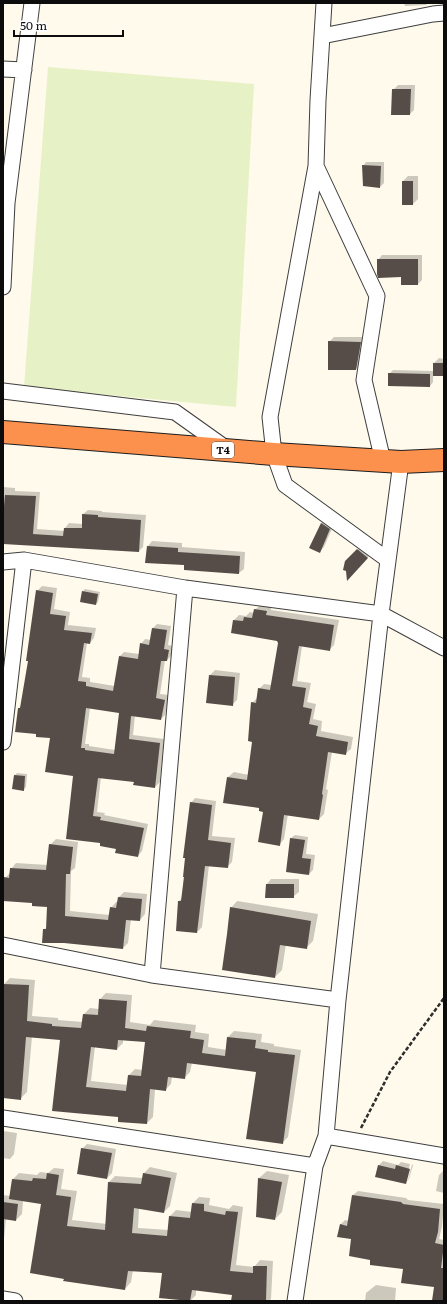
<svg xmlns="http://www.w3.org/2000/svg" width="447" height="1304" font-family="Literata,serif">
<rect width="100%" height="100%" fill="#fffaec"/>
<path fill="#e6f2c6" d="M48 67 254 84 236 407 24 387Z"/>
<path fill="#0003" fill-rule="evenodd" d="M404 3H428L426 5 405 6Z
M398 85H415L414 110 410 114 393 90Z
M366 162H384V183L380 187 364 185 363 166Z
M408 176H418V199L413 204H403V181Z
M382 255H422V280L418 284 402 276 378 260Z
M334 337H365L361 364 356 369 329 342Z
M439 358 444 359V375H433V382L430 386 389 374 393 370 434 371V363Z
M3 487 15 488V491L40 492 37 529 65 531V528L69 523 83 524V514L88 510 102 511V512L146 515 143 547 139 551 3 542Z
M327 518 334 524 324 547 319 552 311 548 322 523Z
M152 541 182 543V547L245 552 244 569 239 573 185 564 148 546Z
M360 547 369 556 347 578 346 562Z
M42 586 57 588 54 609 70 612 68 625 96 628 94 638 90 643H87L82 677 90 678V682L115 686 120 656 124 652 139 654 141 644 145 639 151 640 152 629 157 624 171 626 168 645 173 646 171 656 167 660H165L160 694 169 695 165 715 161 719 135 715 133 735 164 739 160 782 155 787 135 781 101 777 97 812 105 813 104 815 148 824 142 851 138 856 101 842 74 775 51 737 19 708 21 706 29 660 37 591ZM90 708 120 712 115 750 89 746V744H85Z
M85 589 100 592 98 602 96 604 83 591Z
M260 605 271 607V610L339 620 334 645 329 650 302 646 297 681 311 683 307 702 316 704 313 719 322 721 321 731 353 737 351 749 345 754 332 752 326 789 328 790 324 814 319 819 288 814 284 839 279 845 264 811 228 777 234 772 249 775 254 741 252 703 258 697 259 689 264 684 272 685 279 643 278 640 234 620 239 615 246 616 250 612 254 613 255 610Z
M215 670 240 673 237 700 232 705 210 675Z
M17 773 27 774 26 787 23 790 15 775Z
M195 798 216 801 212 836 235 838 232 862 227 867 209 865 202 927 197 932 179 901 182 898 191 803Z
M295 835 308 837 306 854 315 855 313 870 309 874 291 838Z
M56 839 78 842 75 868 71 871 70 911 110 915 111 908 116 902H118L119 897 124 892 147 894 145 914 140 920 131 919 128 943 123 948 44 930 47 927 48 906 33 902 5 878 10 873 11 869 16 863 48 865 50 845Z
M271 879H299V892L294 896H266L267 884Z
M237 901 318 914 313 941 306 948 286 944 282 970 275 977 231 908Z
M10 978 35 980 32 1016 58 1018V1020L83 1022 84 1014 90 1008 99 1009 100 999 106 993 132 995 130 1022 150 1025 154 1020 196 1025 195 1032 209 1034 208 1047 227 1050 228 1037 234 1031 262 1034 261 1042 274 1044V1046L301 1050 288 1137 282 1143 257 1071 192 1063 190 1072 184 1078 172 1077 171 1084 165 1090 155 1089 153 1117 147 1123 119 1116 53 1110 61 1039 32 1037 27 1092 20 1099 3 1097V995L4 984ZM123 1040 146 1041 142 1070 135 1069 129 1075 128 1085 91 1081 95 1046 117 1049 123 1043Z
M3 1131 17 1133 14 1154 10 1159 3 1158Z
M87 1144 116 1149 112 1173 107 1178 82 1149Z
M383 1161 398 1165 401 1162 410 1164 406 1180H408L412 1164 413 1165 409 1179 405 1183 376 1176 379 1165Z
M150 1167 177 1173 170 1206 164 1212 139 1208 138 1228 169 1230 170 1216 176 1210 192 1212 193 1203 199 1197 210 1198 209 1205 229 1209 233 1205 243 1207 236 1265 254 1267 260 1260 273 1261 271 1299 269 1301H232L233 1294 196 1289V1295L190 1301 163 1272 133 1270 131 1282 125 1289 42 1203 23 1201 22 1214 16 1220 6 1219 3 1248V1195L10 1196 13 1179 19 1173 37 1175 40 1172 48 1173 54 1168 64 1169 61 1189 77 1191 72 1220 107 1224 109 1182 115 1176 143 1178 144 1173Z
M444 1170V1193L436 1191 439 1175Z
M267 1171 289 1175 282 1212 275 1219 259 1178Z
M358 1191 406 1198 408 1200 444 1204 442 1227 439 1239 444 1240V1301H432L435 1286 404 1268 371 1259 340 1225 345 1220 349 1221 353 1195Z
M376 1285 396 1288 395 1301H365L366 1293Z"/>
<path fill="#564d48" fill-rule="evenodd" d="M392 89H411L410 115H391Z
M362 165 381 166 380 188 363 186Z
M402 181H413V205H402Z
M377 259H418V285H401V277L378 278 377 274Z
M328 341 361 342 356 370H328Z
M433 363H444V376H433Z
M388 373 430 374V387L388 386Z
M5 495 36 496 33 534 63 536 64 528H82V514L98 515V517L141 520 139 552 3 544V506H4Z
M321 523 330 529 320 553 309 548Z
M147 546 178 548V552L240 556 239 574 184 570V565L145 563Z
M357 549 368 558 347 581 346 571 343 570 345 561Z
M36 590 53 593 50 614 66 616 64 630 92 633 90 644 84 643 78 681 86 682V686L113 691 119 656 138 659 140 643 149 645 152 628 167 630 164 649 169 650 167 661H161L156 698 165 700 161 720 131 716 129 739 160 743 155 788 133 785 134 782 98 778 93 816 101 817 100 820 144 828 138 857 115 853 116 849 100 846V843L66 839 73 776 45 772 50 738 36 737V734L15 732 18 708H20L28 661H26ZM86 708 119 713 114 754 85 750V748H81Z
M82 591 98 594 96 605 80 602Z
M254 609 267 611 266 615 334 625 330 651 299 646 292 686 306 688 303 707 312 709 309 724 318 726 316 736 348 742 346 755 328 752 322 794 323 795 319 820 284 815 280 846 258 842 263 812 259 811V808L223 803 227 777 247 780 252 742 248 741 251 702 256 703 258 688 270 690 278 643 277 641 231 633 233 620 243 621 244 617 252 618Z
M209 675 235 677 233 706 206 703Z
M14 775 25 776 24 791 12 789Z
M190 802 212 805 208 840 231 843 228 868 205 866 197 933 176 931 178 901H181L184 877H183L185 858H183Z
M290 838 305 840 302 858 311 859 309 875 286 872Z
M49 844 73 847 70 874H66L65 916 108 920 110 907 116 908 118 897 142 899 140 921 126 920 123 949 64 943H42L43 929H46L47 907 32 906V903L3 901 4 877 9 878 10 868 46 870Z
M266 884H294V898H265Z
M230 907 311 921 307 949 280 945 275 978 222 970 227 934Z
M3 984 29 985 27 1021 52 1024V1026L81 1028 83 1014 98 1015 99 999 127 1001 125 1028 146 1031 147 1026 191 1031 190 1038 204 1040 202 1053 225 1056 227 1037 256 1040 255 1048 268 1050V1052L295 1055 283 1144 246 1139 256 1072 187 1063 185 1079 168 1077 166 1091 150 1089 147 1124 118 1122V1117L52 1111 60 1040 26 1037 21 1100 3 1098ZM118 1040 145 1042 141 1076 128 1075 126 1091 86 1087 91 1047 117 1050Z
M81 1148 112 1153 107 1179 77 1174Z
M378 1165 395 1169 396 1165 410 1169 406 1184 375 1177Z
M47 1173 59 1175 56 1195 71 1197 67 1226 105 1230 108 1182 141 1184 143 1173 171 1178 164 1213 134 1208 132 1233 167 1236 169 1216 190 1218 192 1203 204 1204V1211L225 1215 226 1211 238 1212 230 1271 253 1273V1266H267L266 1301H231L232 1295 192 1290 190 1301 159 1298 162 1273 128 1271 125 1290 63 1281 64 1279 30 1273 41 1204 9 1199 12 1179 32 1181 33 1178 46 1179Z
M258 1178 282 1182 275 1220 256 1217Z
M352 1195 401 1202 403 1204 440 1209 438 1232 435 1243 444 1245 441 1268H444V1301H432L434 1287 401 1283 403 1269 370 1265V1260L349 1256 351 1239 337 1237 340 1224 347 1226Z
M3 1202 18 1204 16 1221 3 1219Z"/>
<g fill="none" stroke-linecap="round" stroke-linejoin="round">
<g stroke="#3f3f3f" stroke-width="17">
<path id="minor" d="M324 3 318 100 316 166 377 296 364 380 383 461
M322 36 433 14 444 13
M3 69 24 70
M316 166 270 417 274 454 285 485 388 560
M3 287 7 203 32 3
M3 391 175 412 227 449
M3 562 24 560 185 588 381 614 444 648
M3 742 24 560
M3 945 152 975 338 1000
M152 975 185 588
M3 1118 315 1166
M326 1136 444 1156
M3 1299 15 1301
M295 1301 315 1166 326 1136 338 1000 381 614 401 462"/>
</g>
<g stroke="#1d1d1d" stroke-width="24">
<path id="highway" d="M3 432 274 454 401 462 444 460"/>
</g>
<path stroke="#2e2e2e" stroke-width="2.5" stroke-dasharray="4 2" stroke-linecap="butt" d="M361 1128 390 1072 444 998"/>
<use href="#minor" stroke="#fff" stroke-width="15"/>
<use href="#highway" stroke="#fc914d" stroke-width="22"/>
</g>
<g text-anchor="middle" stroke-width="4" stroke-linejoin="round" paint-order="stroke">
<rect fill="#fff" stroke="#555" stroke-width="1" x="212" y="442" width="22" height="16" rx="3"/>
<g font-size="10" font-weight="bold" fill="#0c0c0c">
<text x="223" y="454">T4</text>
</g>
</g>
<rect width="447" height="1304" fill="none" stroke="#0c0c0c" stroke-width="8"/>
<path d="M14 30v6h109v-6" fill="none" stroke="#0c0c0c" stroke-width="2"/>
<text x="20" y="30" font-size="12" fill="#0c0c0c" stroke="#ffffff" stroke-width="3" paint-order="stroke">50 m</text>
</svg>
